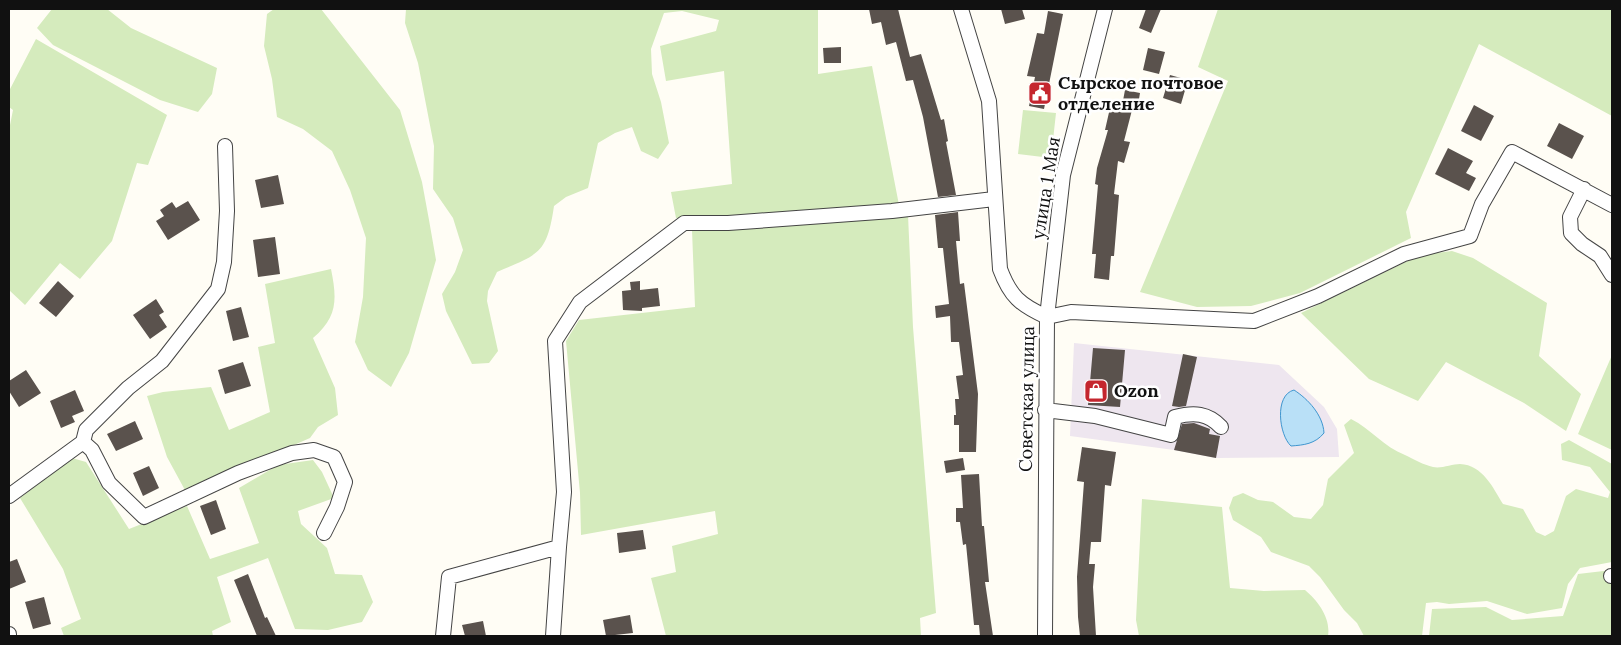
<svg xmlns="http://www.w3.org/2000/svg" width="1621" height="645" font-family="Lora,serif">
<rect width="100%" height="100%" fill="#fffdf5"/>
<path fill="#eee6ef" d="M1074 343 1279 365 1324 407 1337 429 1339 457 1216 458 1174 450 1070 436Z"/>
<path fill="#d5ebbd" d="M52 9H107L131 28 217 68 212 94 198 112 160 100 53 45 37 28Z
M274 9H321L400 110 422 182 429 220 436 260 409 353 391 387 368 370 355 342 363 297 366 238 350 190 332 151 303 129 277 117 272 79 264 46 267 14Z
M406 9H818V74L872 66 899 205 765 215 676 218 671 192 732 184 724 71 666 81 660 46 716 31 719 20 682 11 664 13 651 49 652 74 661 102 669 143 658 159 641 151 632 127 615 133 598 143 588 188 566 197 554 206C547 254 539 254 497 272L488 291 487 301 498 351 489 363 472 364 446 311 442 294 455 272 463 250 453 218 433 189 434 146 418 63 405 23Z
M1218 9H1612V116L1479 44 1406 212 1411 238 1300 293 1251 306 1197 307 1140 292 1228 81 1198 67Z
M36 39 167 115 148 165 137 163 112 241 80 279 60 263 25 305 9 290V130L13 110 9 107V91Z
M1023 110 1056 113 1051 158 1018 154Z
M908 215 913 327 936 613 920 618 921 636H666L651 578 676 572 672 546 718 534 715 511 581 535 580 493 566 341 579 320 695 307 692 230Z
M1452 251 1473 258 1547 303 1539 356 1581 394 1566 431 1524 403 1446 362 1418 401 1369 379 1301 313 1420 255Z
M331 269C337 299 338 317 313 338L335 388 338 415 318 427 310 438 186 492 167 457 147 396 163 392 211 387 229 430 270 412 258 347 275 343 265 284Z
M1612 355V450L1578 434Z
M1351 419C1371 429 1384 447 1405 455 1413 459 1424 465 1433 467 1441 469 1452 464 1460 464 1483 465 1493 488 1503 504L1523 509 1536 532 1545 536 1554 531 1566 496 1576 489 1608 498 1610 492 1590 467 1562 460 1561 444 1569 440 1612 464V562L1580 568 1568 584 1562 608 1527 614 1487 601 1449 604 1437 602 1426 603 1422 636H1364L1357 623 1344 610 1320 577 1309 566 1271 552 1261 537 1233 520 1229 508 1233 497 1243 493 1258 500 1273 502 1294 517 1311 519 1323 505 1328 479 1354 453 1344 425Z
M72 458 86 462 129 529 187 506 210 559 259 543 239 488 278 465 313 460 322 472 334 498 298 511 301 524 327 548 335 574 362 575 373 602 362 622 328 630 295 629 268 558 217 577 231 622 212 631 213 636H64L61 628 81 619 63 569 20 498Z
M1142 499 1222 507 1230 588 1264 591 1305 590C1318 601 1331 618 1328 636H1139L1136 620Z
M1612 570V636H1429L1432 609 1486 607 1512 620 1563 616 1578 574Z"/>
<path fill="#b9e0f7" stroke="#3f96cf" d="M1294 390C1308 399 1323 415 1324 433 1315 444 1304 445 1291 446 1279 435 1274 395 1294 390Z"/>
<path fill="#5a524d" d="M869 9H898L910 57 921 54 941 120 944 119 948 141 946 142 956 195 938 197 923 117 913 80 906 81 896 42 886 45 881 22 872 24Z
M1001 9H1022L1025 19 1005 24Z
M1146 9H1161L1151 33 1139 28Z
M1048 11 1063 14 1044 109 1029 106 1035 77 1027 76 1037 33 1044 34Z
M841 47V63H824L823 48Z
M1148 48 1165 52 1159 74 1143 70Z
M1170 75 1188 80 1181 104 1163 98Z
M1125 90 1140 93 1137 111 1132 110 1124 141 1130 142 1124 163 1118 161 1114 194 1119 195 1114 256H1111L1109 280 1094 278 1096 254H1092L1098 185 1095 184 1097 168 1108 130H1105L1110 108 1121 111Z
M1474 105 1494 116 1481 141 1461 131Z
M1559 123 1584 136 1572 159 1547 146Z
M1448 148 1473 161 1466 173 1476 178 1469 191 1435 174Z
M278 175 284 204 261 208 255 180Z
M188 201 200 220 168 240 156 221 164 216 160 210 172 202 176 208Z
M958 212 960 241H956L960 284 964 283 978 394 976 452H959V425H954V415H956L955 399H959L956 376 963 375 959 342H951L950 316 936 318 935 306 949 304 943 248H938L935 215Z
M275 237 280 274 258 277 253 240Z
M58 281 74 296 56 317 39 303Z
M640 281V290L658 288 660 306 642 308V311L623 310 622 291 631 290 630 282Z
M156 299 164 312 159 315 167 327 150 339 133 315Z
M241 307 249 337 233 341 226 311Z
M1093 348 1125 350 1120 407 1088 405Z
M1183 354 1197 357 1186 406 1179 407 1172 406Z
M243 362 251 386 225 394 218 370Z
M26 370 41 393 19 407 9 391V381Z
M75 390 84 411 72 416 75 422 61 428 50 401Z
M135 421 143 439 116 451 107 434Z
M1194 423 1210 429 1209 434 1220 436 1216 458 1174 450 1182 424Z
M1082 447 1116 452 1111 486 1105 485 1101 542H1091L1089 564H1095L1093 587 1096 636H1080L1078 617 1077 577 1084 482 1077 481Z
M963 458 965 470 946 473 944 461Z
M149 466 159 488 143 496 133 473Z
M979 474 982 526H984L989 582H985L993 636H980L979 625H974L966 544 963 545 960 522H956V508H963L961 475Z
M216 500 226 529 211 535 200 506Z
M643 530 646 549 619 553 617 533Z
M17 559 26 582 9 589V562Z
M248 574 265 618 267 617 276 636H257L234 580Z
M44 597 51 624 33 629 25 602Z
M630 615 633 633 606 636 603 620Z
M483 621 486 636H465L462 625Z"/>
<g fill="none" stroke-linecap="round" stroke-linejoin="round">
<g stroke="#444" stroke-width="16">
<path id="minor" d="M961 9 989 101 1000 269C1010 296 1020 305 1047 317
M1584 189 1570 217 1571 233 1582 244 1600 256 1612 275
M1047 317 1071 312 1254 321 1318 296 1404 254 1470 236 1482 204 1512 152 1612 205
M1045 410 1095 416 1171 435 1175 417C1194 412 1208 413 1221 427
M83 442 92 450 109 483 144 517 238 473 292 453 314 450 334 457 345 482 337 507 324 533
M9 496 83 442 86 430 128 388 162 361 218 289 224 262 227 211 225 146
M1611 576H1612
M9 634V636
M443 636 449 577 559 547 564 492 555 341 580 302 684 223H728L892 211 994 199
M553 636 559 547
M1045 636 1047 317 1063 175 1105 9"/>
</g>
<use href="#minor" stroke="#fff" stroke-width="14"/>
</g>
<defs>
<g id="civic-square" transform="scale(1.25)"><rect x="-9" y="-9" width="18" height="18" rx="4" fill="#c4262e" stroke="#fff"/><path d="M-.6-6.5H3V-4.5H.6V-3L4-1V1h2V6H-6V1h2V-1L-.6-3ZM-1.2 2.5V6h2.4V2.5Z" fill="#fff"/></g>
<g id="shop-square" transform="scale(1.25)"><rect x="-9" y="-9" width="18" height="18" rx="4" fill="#c4262e" stroke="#fff"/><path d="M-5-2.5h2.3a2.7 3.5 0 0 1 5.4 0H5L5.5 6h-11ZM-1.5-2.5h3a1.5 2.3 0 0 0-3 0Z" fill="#fff"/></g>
</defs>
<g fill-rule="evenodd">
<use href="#civic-square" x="1040" y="93"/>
<use href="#shop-square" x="1096" y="391"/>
</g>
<g text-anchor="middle" stroke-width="5" stroke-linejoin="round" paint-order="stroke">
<g font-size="18" font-weight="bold" fill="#111" stroke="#fff" text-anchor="start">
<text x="1058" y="89">Сырское почтовое<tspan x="1058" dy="21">отделение</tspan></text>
<text x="1114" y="397">Ozon</text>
</g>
<g font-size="18" fill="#111" stroke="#fff">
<text transform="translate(1046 188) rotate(-81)" y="6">улица 1 Мая</text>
<text transform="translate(1027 399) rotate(-89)" y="6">Советская улица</text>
</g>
</g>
<rect width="1621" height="645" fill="none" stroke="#111111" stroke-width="20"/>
</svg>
